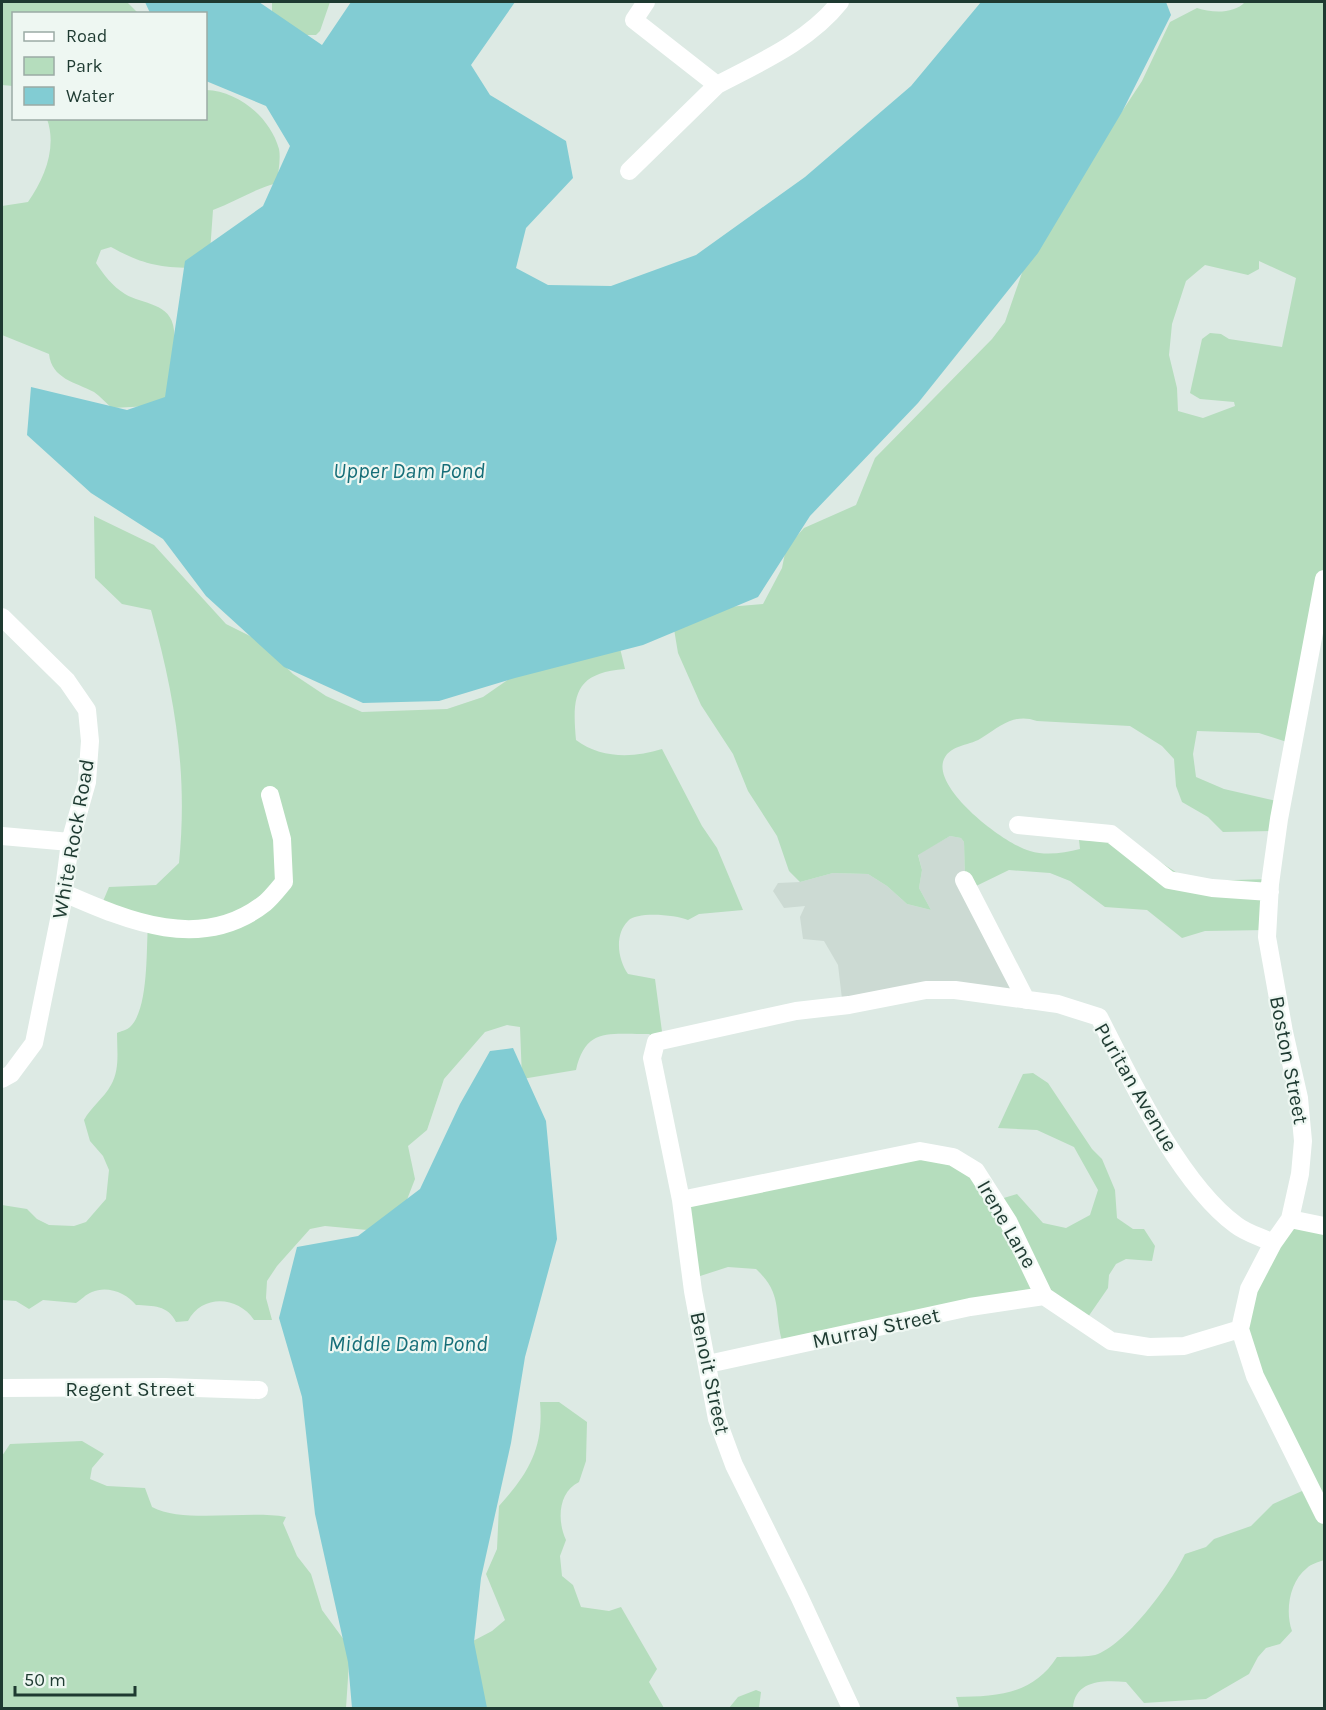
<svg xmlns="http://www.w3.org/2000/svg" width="1326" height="1710" font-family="Karla,sans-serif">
<rect width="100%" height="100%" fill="#ddeae4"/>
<path fill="#ccdad3" d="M950 836 961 838 964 842 965 879 1022 989 842 999 838 965 824 941 803 939 800 917 805 906 784 908 773 891 778 883 800 882 833 873 868 874 887 886 907 904 931 910 919 888 922 870 918 854Z"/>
<path fill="#b5ddbd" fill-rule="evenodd" d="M2 2H127L138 13 14 14 13 86 2 85Z
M272 2H330L320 31 316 35H290L272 12Z
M1245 2H1324V585L1293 744 1259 733 1197 731 1193 754 1196 777 1224 789 1281 802 1276 831 1223 832 1208 817 1182 802 1176 786 1174 759 1162 746 1130 726 1037 721C1015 713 1002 725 983 737 971 746 951 744 944 759 931 788 1004 844 1030 851 1046 856 1064 853 1080 849L1079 840 1124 843 1157 860 1185 878 1198 881 1271 879 1267 930 1205 931 1182 938 1147 910 1105 907 1070 881 1050 873 1009 870 972 888 965 879 964 842 961 838 950 836 918 855 922 870 919 888 931 910 907 904 887 886 868 874 833 873 800 882 789 871 777 836 748 791 733 754 701 705 678 653 673 623 704 609 763 604 782 568 786 548 804 528 856 505 875 458 992 339 1005 322 1024 267 1039 238 1142 81 1170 22 1197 8C1212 13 1234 14 1245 2ZM1259 261 1296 278 1282 347 1229 339 1221 334 1210 333 1202 339 1190 393 1200 399 1234 402 1235 406 1203 418 1178 411 1177 388 1169 355 1172 324 1186 281 1205 265 1248 275 1259 269Z
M206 90C238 91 270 117 279 149 281 159 278 173 277 183 254 189 235 202 213 210L210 252 189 268C156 267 140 263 111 247L101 250 96 263C104 275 112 286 125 294 143 305 171 302 174 330 177 354 171 381 170 405L112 408C106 403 100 396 94 392 75 382 52 379 49 354L2 335V206L28 202C45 178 57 147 47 119L206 118Z
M94 516 154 545 226 624 260 641 293 674 326 696 362 712 447 709 483 697 532 663 619 644 625 669C574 673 572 696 576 740 601 759 634 758 662 749L702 826 717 848 743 910 699 914 688 920C676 915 637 911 628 921 614 935 618 960 628 974L655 979 663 1039H656L649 1034C611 1035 586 1026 576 1070L522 1079 520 1027 507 1025 485 1032 444 1079 427 1130 408 1146 415 1179 396 1228 378 1231 325 1226 310 1229 277 1266 267 1281 266 1298 272 1320H254C238 1296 202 1294 188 1321L176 1322C168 1305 153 1306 136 1305 127 1293 107 1285 92 1292 86 1294 81 1300 76 1303L43 1300 29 1309 16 1301 2 1300V1205L27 1209 37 1219 49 1225 74 1226 86 1222 106 1199 109 1170 103 1156 90 1141 84 1120C91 1107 104 1098 111 1085 120 1069 117 1051 117 1033 121 1031 127 1030 130 1027 149 1009 146 950 148 925L101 906 109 887 156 885 179 863C188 773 175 697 151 610L122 604 95 578Z
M1033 1073 1048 1083 1092 1149 1102 1159 1115 1190 1117 1218 1133 1229H1144L1155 1246 1152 1261 1126 1259 1116 1264 1109 1275 1108 1288 1088 1317 1043 1294 783 1344C773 1312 784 1295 756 1269L728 1267 694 1278 683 1198 869 1158 956 1157 997 1200 1017 1194 1043 1223 1066 1228 1090 1215 1098 1190 1074 1147 1037 1130 998 1128 1023 1074Z
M1286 1223 1324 1225V1560C1319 1562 1311 1564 1307 1568 1289 1582 1285 1612 1292 1631L1280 1644 1266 1648 1258 1657 1249 1674 1206 1699 1144 1703 1126 1682C1103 1680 1075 1680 1073 1708H959L956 1697C997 1696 1033 1695 1057 1657 1069 1656 1087 1658 1098 1654 1129 1641 1171 1583 1185 1554L1206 1547 1214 1539 1251 1526 1273 1504 1311 1487 1241 1329Z
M540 1402H559L587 1422 586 1461 579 1482C558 1492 557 1521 566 1540L560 1556 562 1576 573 1585 581 1607 609 1611 621 1607 657 1669 649 1682 664 1708H481L473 1641 492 1631 505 1620 486 1574 497 1549 499 1506C529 1473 544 1447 540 1402Z
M82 1441 104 1454 92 1468 90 1479 107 1486 145 1488 152 1507C184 1524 246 1510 286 1517L283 1523 286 1530 297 1556 311 1574 322 1610 350 1648 346 1708H2V1456L10 1444Z
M756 1690 761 1692 759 1708H729L738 1697Z"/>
<path fill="#82ccd3" d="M145 2H259L322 45 351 2H515L471 65 490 95 566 141 573 178 526 228 516 268 548 285 611 286 696 255 805 177 911 86 981 2H1166L1171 15 1122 112 1038 253 918 403 810 516 758 597 643 645 515 678 439 701 363 703 284 667 206 596 163 539 91 493 27 435 31 387 127 410 165 397 185 261 263 206 290 146 266 106 206 81V14L150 13Z
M513 1048 546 1121 557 1239 525 1357 511 1443 481 1578 474 1642 487 1708H352L348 1662 315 1514 302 1397 279 1318 297 1247 358 1236 420 1189 460 1104 490 1051Z"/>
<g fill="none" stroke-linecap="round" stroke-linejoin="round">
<path stroke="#fff" stroke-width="18" d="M646 2 634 20 717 85C761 62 809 41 840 2
M629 171 717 85
M1324 579 1279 819 1270 884 1267 937 1284 1032 1299 1098 1303 1141 1300 1174 1290 1219 1273 1243 1249 1289 1240 1329 1255 1376 1324 1515
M2 617 67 681 87 710 90 741 87 782 70 842 62 905 34 1043 11 1074 2 1079
M1018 825 1111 834 1169 880 1212 888 1270 892
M2 836 70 842
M964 880 1026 1000
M64 893C128 921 202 953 265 903 272 897 278 889 284 882L282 839 270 795
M681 1200 920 1151 953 1157 976 1171 1008 1221 1044 1296 1111 1341 1149 1347 1184 1346 1240 1329
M1290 1219 1324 1226
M708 1364 970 1307 1044 1296
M2 1388 165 1387 259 1390
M851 1708 799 1596 734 1465 717 1419 693 1291 681 1200 652 1058 656 1042 796 1011 849 1005 926 990H955L1058 1004 1099 1017C1131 1080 1179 1183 1236 1225 1246 1233 1261 1237 1273 1243"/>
</g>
<g text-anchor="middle" stroke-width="4.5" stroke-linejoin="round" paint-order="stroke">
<g font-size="21" fill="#1e3a31" stroke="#eef7f2">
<text transform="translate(73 839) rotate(-80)" y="7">White Rock Road</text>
<text transform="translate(1289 1060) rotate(79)" y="7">Boston Street</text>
<text transform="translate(1136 1087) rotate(60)" y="7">Puritan Avenue</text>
<text transform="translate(1007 1224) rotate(60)" y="7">Irene Lane</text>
<text transform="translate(876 1328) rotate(-12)" y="7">Murray Street</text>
<text transform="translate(710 1373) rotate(78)" y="7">Benoit Street</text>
<text x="130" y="1396">Regent Street</text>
</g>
<g font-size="22" font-style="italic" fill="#166e78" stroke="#eef7f2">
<text x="409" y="478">Upper Dam Pond</text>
<text x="408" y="1351">Middle Dam Pond</text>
</g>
</g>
<rect width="1326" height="1710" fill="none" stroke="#1e3a31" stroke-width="6"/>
<rect x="12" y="12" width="195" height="108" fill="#eef7f2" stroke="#9baba5" stroke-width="1.5"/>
<rect x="24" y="32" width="30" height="9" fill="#ffffff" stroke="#9baba5" stroke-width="1.5"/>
<text x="66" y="42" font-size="18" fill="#1e3a31">Road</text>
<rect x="24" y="57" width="30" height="18" fill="#b5ddbd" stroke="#9baba5" stroke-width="1.5"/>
<text x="66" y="72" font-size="18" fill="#1e3a31">Park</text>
<rect x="24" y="87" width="30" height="18" fill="#82ccd3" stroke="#9baba5" stroke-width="1.5"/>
<text x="66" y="102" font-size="18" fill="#1e3a31">Water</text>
<path d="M15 1686v9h120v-9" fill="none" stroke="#1e3a31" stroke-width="3"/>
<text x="24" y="1686" font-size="18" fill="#1e3a31" stroke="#eef7f2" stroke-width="4.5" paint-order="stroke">50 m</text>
</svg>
